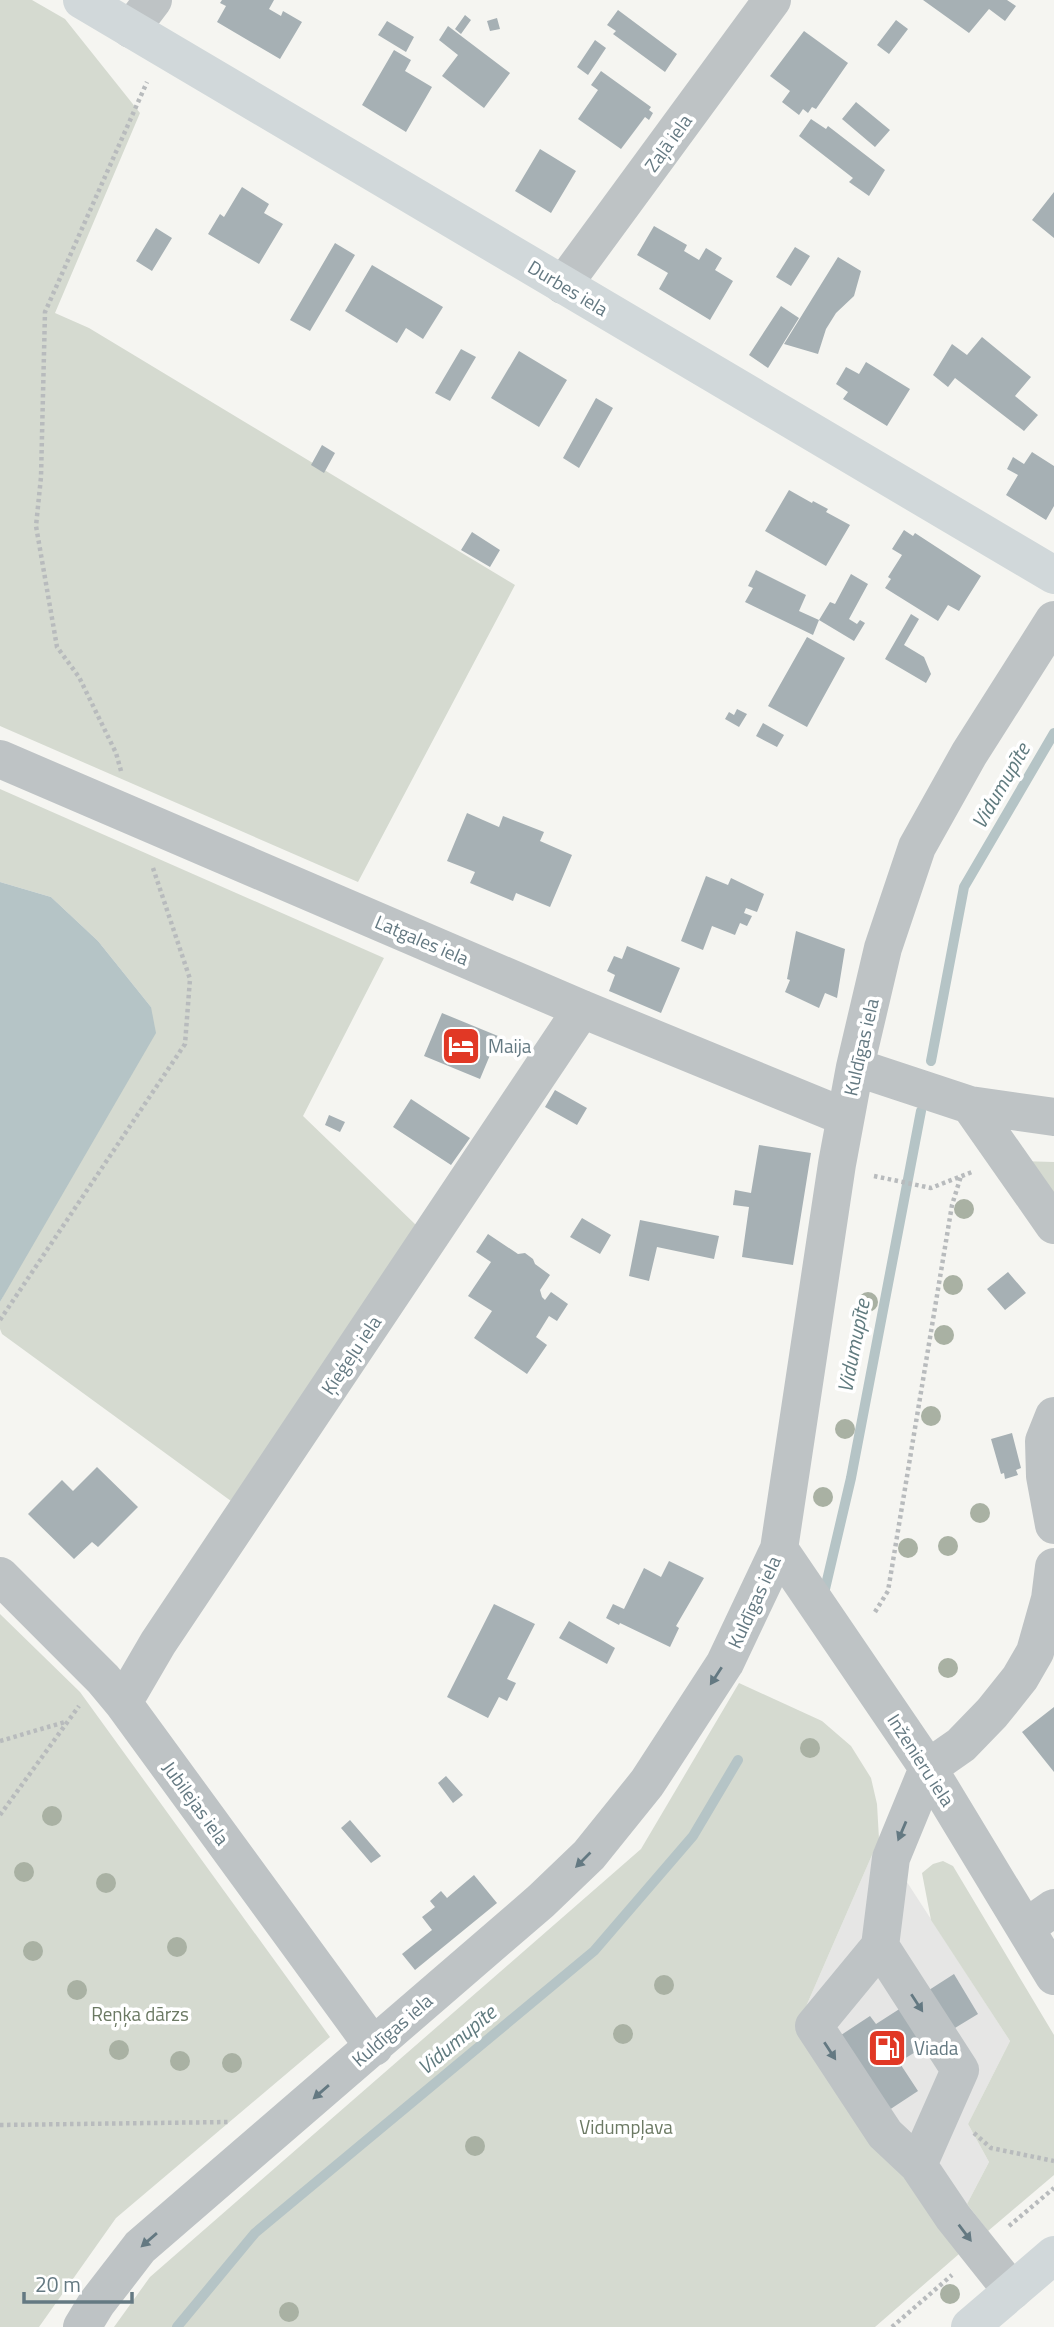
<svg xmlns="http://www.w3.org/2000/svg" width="1054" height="2327" font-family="'Titillium Web',sans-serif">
<rect width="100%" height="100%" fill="#f5f5f1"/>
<path fill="#e6e6e5" d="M879 1839 1010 2041 968 2124 989 2162 967 2204 798 2025Z"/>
<path fill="#d5dad0" d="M0 0H32L65 19 140 113 55 313 89 328 515 585 358 882 0 726Z
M0 789 384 958 303 1116 416 1225 231 1501 2 1334 0 1329V1302L151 1007 98 941 51 897 0 882Z
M1019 1161 1054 1162V1206Z
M0 1614 80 1692 330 2037 116 2218 39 2327H0Z
M739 1683 822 1721 851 1746 871 1778 877 1804 879 1839 798 2025 959 2254 875 2327H114L150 2277 641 1849Z
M943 1861 953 1866 1054 2035V2175L988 2231 967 2204 989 2162 968 2124 1010 2041 931 1920 922 1873 933 1864Z"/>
<path fill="#b5c4c6" d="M0 882 51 897 98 941 151 1007 156 1033 0 1302Z"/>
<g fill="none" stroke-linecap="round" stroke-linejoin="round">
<path stroke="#b5c4c6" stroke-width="10" d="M931 1061 964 887 1054 733
M825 1589 851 1478 921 1111
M177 2327 255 2233 594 1951 693 1836 738 1760"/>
</g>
<path fill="#a6b0b4" d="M222 0H274L269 9 281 16 283 11 302 22 280 59 217 22 226 6 220 3Z
M923 0H1007L1016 6 1005 21 989 9 969 33Z
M618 10 677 54 665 72 613 34 616 31 607 25Z
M465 15 471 20 461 34 455 29Z
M497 18 500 29 490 31 487 21Z
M896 20 908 29 889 54 877 45Z
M387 21 414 37 406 52 378 35Z
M448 26 510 73 484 108 442 76 458 55 439 40Z
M804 31 848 63 816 109 812 107 808 113 803 109 799 115 782 102 790 91 770 76Z
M595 40 606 48 588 75 577 67Z
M394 50 411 60 405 71 432 87 406 132 362 105Z
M601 71 651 107 649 110 653 113 649 120 645 117 621 149 578 119 598 90 591 85Z
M856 102 890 130 875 147 842 119Z
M811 119 826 129 828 126 885 170 869 196 849 182 853 178 799 136Z
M540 149 576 171 551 213 515 191Z
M242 187 269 204 264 213 283 224 259 264 208 234 220 214 224 217Z
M1054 192V238L1032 220Z
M654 226 687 245 684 251 699 260 706 248 722 258 715 270 733 281 710 320 659 289 668 273 637 255Z
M156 228 172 238 152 271 136 261Z
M335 243 355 255 310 331 290 320Z
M795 247 810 256 791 286 776 277Z
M838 257 861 271 854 296 836 313 826 329 818 354 784 344Z
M372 265 443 307 423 339 406 328 397 343 345 311Z
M781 306 799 318 768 368 749 355Z
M982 337 1031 377 1015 396 1038 415 1024 431 955 378 948 387 933 375 952 344 967 355Z
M461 349 476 357 450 401 435 393Z
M519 351 567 380 539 427 491 398Z
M866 362 910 389 887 426 843 399 848 392 836 384 846 367 859 374Z
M596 398 613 408 579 468 563 458Z
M322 445 335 453 324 473 311 465Z
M1032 452 1054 466V506L1046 520 1006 495 1018 475 1007 469 1013 457 1024 464Z
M789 490 812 503 813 501 828 509 826 512 850 525 826 566 765 531Z
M904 530 913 536 915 533 981 576 959 611 948 605 938 621 885 588 891 579 888 577 902 555 892 549Z
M472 532 500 550 490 567 461 550Z
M756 570 806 595 799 611 819 620 813 635 745 602 753 588 748 586Z
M851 574 868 584 849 619 857 624 860 620 865 623 854 641 819 620 830 602 835 604Z
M911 614 919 619 904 645 924 657 931 674 926 683 885 659Z
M807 637 845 658 807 727 768 706Z
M737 709 747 714 739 727 725 719 729 712 734 715Z
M763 723 784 735 777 747 756 736Z
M467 813 499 827 503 816 544 832 540 841 572 855 550 907 516 893 513 901 470 883 475 872 447 861Z
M706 876 728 885 731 878 764 894 757 912 746 908 744 913 752 916 747 926 740 923 735 935 712 926 703 950 681 941Z
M796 931 845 949 837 998 825 993 819 1008 785 992 790 980 787 979Z
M627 946 680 968 661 1013 609 991 615 975 607 971 614 956 622 959Z
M442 1013 498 1036 480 1079 424 1056Z
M555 1090 587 1108 577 1125 545 1107Z
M411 1099 470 1138 451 1165 393 1127Z
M329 1115 345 1122 340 1132 325 1125Z
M759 1145 811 1153 793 1265 742 1257 749 1207 733 1205 735 1190 751 1193Z
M582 1218 611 1235 600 1254 570 1237Z
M640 1220 719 1236 714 1259 657 1247 649 1281 629 1276Z
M488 1234 518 1254 525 1253 533 1259 535 1264 550 1275 540 1290 542 1297 545 1300 551 1292 568 1304 557 1321 549 1316 536 1337 547 1345 527 1374 474 1338 492 1311 468 1296 491 1262 476 1252Z
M1008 1272 1026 1293 1005 1310 987 1289Z
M1012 1433 1021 1468 1016 1470 1018 1475 1005 1479 1004 1473 1001 1474 991 1439Z
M97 1467 138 1507 98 1547 92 1542 74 1559 28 1514 62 1480 73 1491Z
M669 1561 704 1578 676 1626 679 1628 670 1647 620 1623 619 1625 606 1618 613 1604 624 1609 644 1568 661 1577Z
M494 1604 535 1624 507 1679 516 1683 507 1701 499 1697 488 1718 447 1697Z
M569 1621 615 1648 607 1664 559 1638Z
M1054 1707V1772L1022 1732Z
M446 1776 463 1795 453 1803 438 1783Z
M350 1820 381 1856 371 1863 341 1828Z
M474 1875 497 1903 415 1970 402 1954 432 1930 422 1917 435 1907 430 1901 441 1891 447 1898Z
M954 1974 978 2014 899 2062 918 2091 883 2114 835 2039 870 2016 876 2024Z"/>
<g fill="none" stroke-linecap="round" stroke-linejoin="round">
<path stroke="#b8bbbd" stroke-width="4.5" stroke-dasharray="3.5 3.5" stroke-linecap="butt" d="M121 771 116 753 79 677 57 647 36 526 41 477 45 312 147 82
M874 1176 931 1188 972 1172
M0 1320 185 1044 190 979 152 865
M875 1612 888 1591 952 1205 961 1176
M0 1741 65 1722
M0 1815 79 1706
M0 2125 228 2122
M974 2133 991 2148 1054 2161
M1009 2226 1054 2188
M892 2327 952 2275"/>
<path stroke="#bec3c5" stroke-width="38" d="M131 29 153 0
M563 285 772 0
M0 759 582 1009 845 1117
M855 1067 970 1105 1054 1117
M970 1105 1054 1225
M1054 1416 1044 1441 1045 1476 1054 1525
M779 1549 928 1768 1054 1976
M0 1576 103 1679 123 1703 374 2047
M123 1703 158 1643 582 1009
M1025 1928 1054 1908
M880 1946 960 2070 918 2165
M1012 2291 953 2217 918 2165 885 2134 814 2026 880 1946 891 1858 928 1768 961 1745 992 1713 1020 1678 1035 1652 1050 1599 1054 1567
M82 2327 96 2304 140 2247 541 1901 589 1855 647 1783 725 1663 779 1549 837 1164 855 1067 883 948 917 847 969 754 1054 620"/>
<path stroke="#d1d8da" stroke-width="38" d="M82 0 1054 575
M970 2327 1054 2255"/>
</g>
<g fill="#a9b1a3">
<circle cx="964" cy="1209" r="10"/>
<circle cx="953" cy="1285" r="10"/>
<circle cx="868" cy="1302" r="10"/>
<circle cx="944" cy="1335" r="10"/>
<circle cx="931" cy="1416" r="10"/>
<circle cx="845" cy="1429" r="10"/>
<circle cx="823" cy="1497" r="10"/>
<circle cx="980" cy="1513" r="10"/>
<circle cx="948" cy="1546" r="10"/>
<circle cx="908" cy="1548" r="10"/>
<circle cx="948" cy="1668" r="10"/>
<circle cx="810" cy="1748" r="10"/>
<circle cx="52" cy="1816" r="10"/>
<circle cx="24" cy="1872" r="10"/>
<circle cx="106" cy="1883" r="10"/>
<circle cx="177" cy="1947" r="10"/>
<circle cx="33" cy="1951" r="10"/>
<circle cx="664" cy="1985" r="10"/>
<circle cx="77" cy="1990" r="10"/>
<circle cx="623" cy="2034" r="10"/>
<circle cx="119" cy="2050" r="10"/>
<circle cx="180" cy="2061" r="10"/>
<circle cx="232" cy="2063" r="10"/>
<circle cx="475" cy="2146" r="10"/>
<circle cx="950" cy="2294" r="10"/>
<circle cx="289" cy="2312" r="10"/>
</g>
<defs><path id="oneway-solid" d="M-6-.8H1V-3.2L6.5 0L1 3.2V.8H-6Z" transform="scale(1.75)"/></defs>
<g fill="#647982">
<use href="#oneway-solid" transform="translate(716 1676) rotate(123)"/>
<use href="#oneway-solid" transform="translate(902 1831) rotate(113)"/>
<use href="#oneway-solid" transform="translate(583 1860) rotate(135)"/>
<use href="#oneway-solid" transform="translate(917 2003) rotate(57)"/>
<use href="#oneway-solid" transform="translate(830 2051) rotate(57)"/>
<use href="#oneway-solid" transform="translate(321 2092) rotate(139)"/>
<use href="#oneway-solid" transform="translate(965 2233) rotate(53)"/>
<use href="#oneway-solid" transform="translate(149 2240) rotate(139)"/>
</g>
<defs>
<g id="hotel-square" transform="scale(2.0125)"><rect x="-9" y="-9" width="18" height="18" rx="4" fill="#e13825" stroke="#fff"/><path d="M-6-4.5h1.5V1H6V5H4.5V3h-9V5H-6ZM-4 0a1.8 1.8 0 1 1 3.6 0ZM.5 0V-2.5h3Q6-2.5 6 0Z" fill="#fff"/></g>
<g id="fuel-square" transform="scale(2.0125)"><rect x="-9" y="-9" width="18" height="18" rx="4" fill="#e13825" stroke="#fff"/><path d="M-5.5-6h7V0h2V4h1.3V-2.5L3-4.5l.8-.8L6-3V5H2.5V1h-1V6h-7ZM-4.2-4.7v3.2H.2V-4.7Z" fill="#fff"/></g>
</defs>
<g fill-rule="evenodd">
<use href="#hotel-square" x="461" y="1046"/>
<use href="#fuel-square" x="887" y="2048"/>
</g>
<g text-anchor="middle" stroke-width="7" stroke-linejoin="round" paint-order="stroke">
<g font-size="19" fill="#647982" stroke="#fff">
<text transform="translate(668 143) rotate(-54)" y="7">Zaļā iela</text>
<text transform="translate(568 288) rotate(31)" y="7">Durbes iela</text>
<text transform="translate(422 940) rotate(23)" y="7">Latgales iela</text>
<text transform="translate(861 1047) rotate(-77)" y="7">Kuldīgas iela</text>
<text transform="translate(351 1355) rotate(-56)" y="7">Ķieģeļu iela</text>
<text transform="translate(754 1602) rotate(-65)" y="7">Kuldīgas iela</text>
<text transform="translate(921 1760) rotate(57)" y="7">Inženieru iela</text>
<text transform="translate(196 1803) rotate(54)" y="7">Jubilejas iela</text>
<text transform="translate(392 2030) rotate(-41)" y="7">Kuldīgas iela</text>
</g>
<g font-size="19" fill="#647982" stroke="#fff" text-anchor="start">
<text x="488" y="1053">Maija</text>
<text x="914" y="2055">Viada</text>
</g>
<g font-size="19" fill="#6b7963" stroke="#fff">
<text x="140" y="2021">Reņķa dārzs</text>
<text x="626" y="2134">Vidumpļava</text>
</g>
<g font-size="21" font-style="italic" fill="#607b7f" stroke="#fff">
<text transform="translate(1001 786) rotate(-60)" y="7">Vidumupīte</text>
<text transform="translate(854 1346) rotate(-79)" y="7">Vidumupīte</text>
<text transform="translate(457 2040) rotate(-40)" y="7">Vidumupīte</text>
</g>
</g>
<path d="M24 2292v10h108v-10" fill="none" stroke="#647982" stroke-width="3.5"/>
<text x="35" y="2292" font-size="21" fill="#647982" stroke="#ffffff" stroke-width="5" paint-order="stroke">20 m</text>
</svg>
